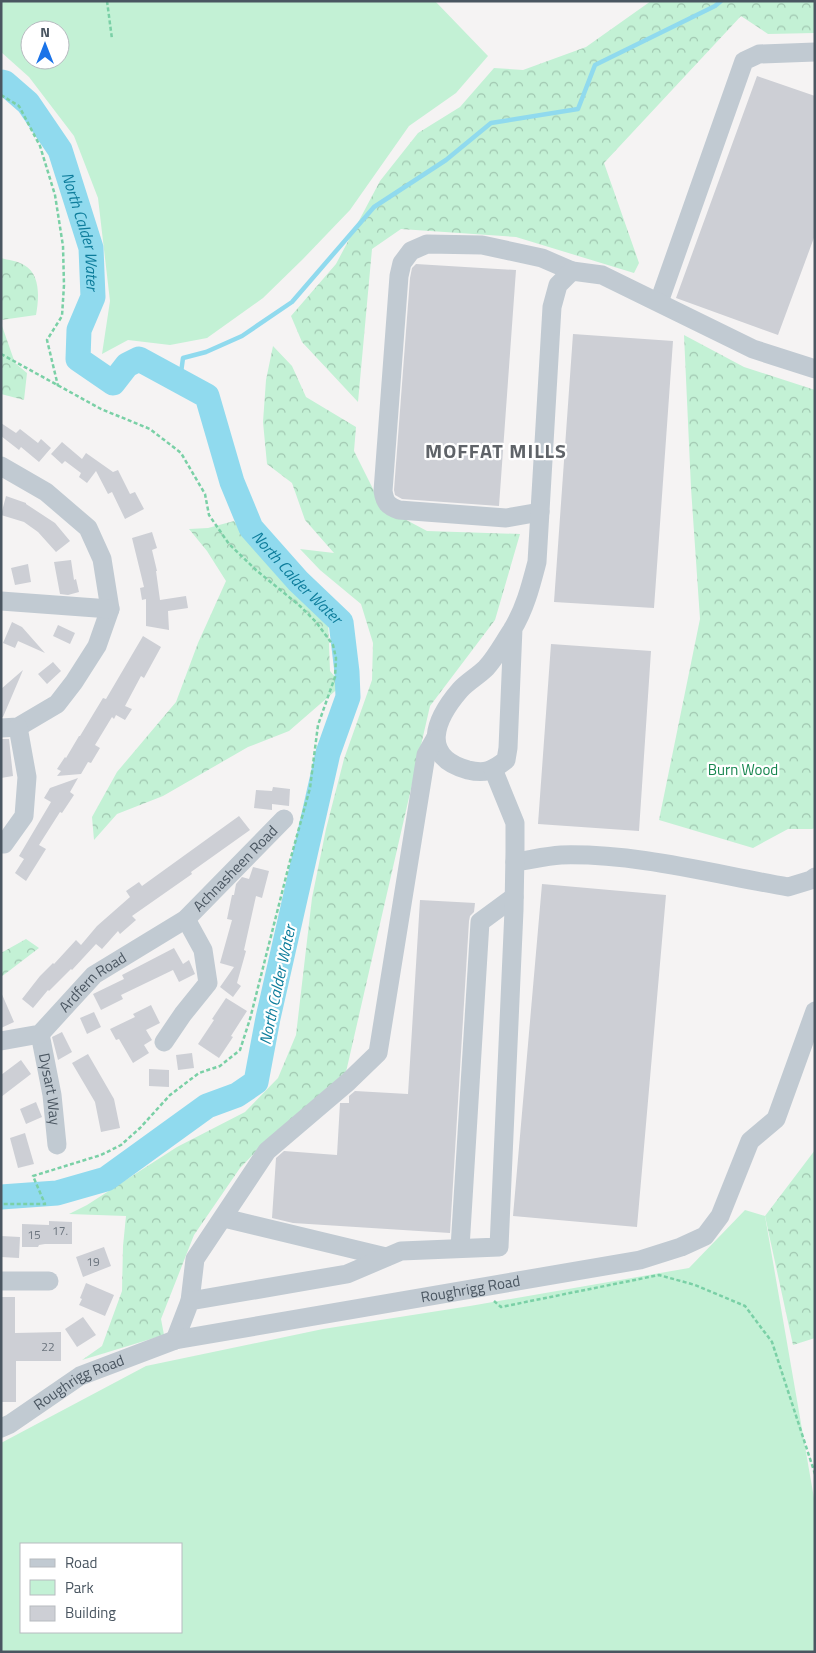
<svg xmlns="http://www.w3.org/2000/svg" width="816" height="1653" font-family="'Titillium Web',sans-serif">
<defs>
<pattern id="forest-crowns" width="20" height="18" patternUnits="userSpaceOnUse" patternTransform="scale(1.25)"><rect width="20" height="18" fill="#c3f1d5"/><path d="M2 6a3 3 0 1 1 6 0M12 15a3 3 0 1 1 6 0" fill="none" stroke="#a0c6b0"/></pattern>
</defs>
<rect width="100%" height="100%" fill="#f5f3f3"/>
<path fill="#c3f1d5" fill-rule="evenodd" d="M1 1H435L488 56 456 93 409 126 350 210 303 259 263 298 207 338 170 345 128 340 102 354 110 301 98 198 74 136 29 77 1 52ZM30 30H60V60H30Z
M745 1210 765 1216 815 1504V1652H1V1443L146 1366 323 1329 470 1306 689 1268ZM21 1544H181V1632H21Z"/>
<path fill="url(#forest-crowns)" d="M651 1H815V33L768 34 741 16 604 163 639 263 634 273 516 237 401 229 372 249 358 402 302 342 291 316 336 264 380 181 418 133 460 107 494 68 523 70 586 47Z
M1 258C8 260 18 261 24 265 41 274 39 299 36 315L1 320Z
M1 323 15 363 27 373 24 400 1 394Z
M684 335 744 367 815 390V828L812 829H788L753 848 659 820 700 619 691 488Z
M273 346 292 366 306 397 356 427 354 451 382 507 427 531 520 534 495 620 430 706 346 1072 271 1136 240 1168 194 1235 161 1319 164 1335 82 1360 102 1346 122 1291 123 1246 126 1216 69 1214 87 1205 177 1147 245 1112 278 1078 296 1035 312 898 326 829 344 759 372 680 373 643 361 604 320 570 300 549 334 553 305 520 292 483 267 464 263 422 266 380Z
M234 521 282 577 306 597 328 618 330 671 342 685 289 731 248 747 163 796 117 814 94 840 92 817 117 772 176 702 198 643 226 581 207 551 189 529 208 528Z
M26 939 39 948 1 977V953Z
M815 1150V1338L793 1345 765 1216Z"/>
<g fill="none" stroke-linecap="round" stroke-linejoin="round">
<path stroke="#90daee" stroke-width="4.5" d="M180 380 183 358 206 352 242 336 292 302 374 207 446 160 491 123 578 109 595 65 715 6 721 1"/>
<path stroke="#90daee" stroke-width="25" id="s1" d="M1 82 5 83 28 103 60 150 91 248 93 297 79 330 78 359 113 383 127 365 139 359 207 396 232 482 251 528 298 581 341 622 347 672 348 697 328 753 268 1018 256 1082 237 1095 207 1106 106 1179 57 1193 1 1197"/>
</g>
<path fill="#cdcfd5" d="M757 76 815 96V235L778 335 676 298Z
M416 264 516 270 499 506 402 499 395 495 394 490 410 278 412 268Z
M573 334 673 341 654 608 554 602Z
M1 423 16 433 20 429 38 443 41 439 51 448 39 462 21 447 19 450 1 436Z
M62 442 82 459 86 453 113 472 118 470 130 494 135 492 144 509 125 519 112 492 108 494 96 471 87 483 79 477 81 473 65 461 62 464 51 454Z
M6 496 26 503V504L55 523 70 541 56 552 38 532 24 522 1 515Z
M152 532 157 548 152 550 157 571H156L160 600 186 596 188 608 168 611 169 630 146 626V599L142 600 140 588 144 587 132 538Z
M71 560 74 580 76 579 79 592 68 595 60 594 54 562Z
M28 564 31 582 15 585 11 568Z
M12 622 22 627 45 653 18 641 15 648 3 643Z
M58 625 75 633 70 644 53 636Z
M143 636 161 647 144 678 141 676 125 706 132 709 125 720 116 715 114 719 112 717 95 745 100 748 91 763 88 762 81 774 57 776 61 771 57 769 65 757 66 758 79 736H80L103 698 106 699Z
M551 644 651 651 639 831 538 824Z
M53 662 61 671 47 684 38 674Z
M23 670 3 717H1V689Z
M1 739H9L13 776 1 778Z
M78 778 70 792 74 795 62 813 60 812 39 845 46 849 26 881 15 873 24 859 19 856 51 802 44 798 50 788Z
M273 787 290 789 289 806 272 804V810L254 808 256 790 272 791Z
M239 816 250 830 191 872 192 874 132 916 136 920 120 934 118 931 102 949 96 944 72 970 71 969 49 991 48 990 33 1008 22 999 40 976 53 963 54 964 76 940 81 945 97 926 130 897 126 891 139 882 142 886Z
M253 867 269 871 262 898 256 896 244 950 246 951 237 983 241 986 233 997 220 987 234 967 220 963 232 920 227 919 232 895H234L236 884 242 877 249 879Z
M542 884 666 895 637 1227 513 1216Z
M420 900 475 903 474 912 470 916 469 921 450 1233 293 1223 272 1218 276 1158 284 1151 337 1155 340 1103H349V1096L355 1091 408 1094Z
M174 948 183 964 189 960 195 974 179 982 173 970 121 995 123 999 101 1010 93 994 124 979 122 975Z
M1 992 14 1022 1 1028Z
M226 998 247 1011 231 1036 233 1037 219 1058 198 1044 214 1020 212 1019Z
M151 1005 160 1023 146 1030 152 1040 144 1045 149 1053 133 1063 119 1039 116 1040 110 1029 135 1017 133 1014Z
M94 1012 101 1027 87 1034 80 1018Z
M62 1032 72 1052 58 1060 52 1037Z
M192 1053 194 1068 178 1070 176 1055Z
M88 1054 114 1099 120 1128 101 1132 95 1102 72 1063Z
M21 1060 31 1074 1 1097V1075Z
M149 1069 169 1070V1087L149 1086Z
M36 1102 42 1117 26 1124 20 1109Z
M25 1133 34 1164 18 1168 10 1138Z
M49 1221 72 1222V1244H45L39 1245 38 1247H22V1224L49 1225Z
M1 1236 20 1237 19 1258 1 1257Z
M104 1247 111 1266 83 1277 76 1257Z
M86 1283 114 1295 105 1316 79 1305 82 1299 80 1298Z
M1 1297H15V1333L61 1332V1361H16V1402H1Z
M83 1317 96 1335 77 1347 65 1329Z"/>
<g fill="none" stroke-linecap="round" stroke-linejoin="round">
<path stroke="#7ad0a6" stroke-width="2.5" stroke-dasharray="4 2.5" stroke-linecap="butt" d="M107 1 112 39
M1 95 19 106 40 146 55 195 63 246 64 285 62 316 47 340 58 386
M1 354 101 409 150 429 181 453 205 494 209 515 229 544 256 570 300 606 316 622 333 645 336 658 335 677 318 725 310 788 290 861 250 1019 240 1050 220 1066 199 1073 170 1095 140 1128 121 1145 101 1155 33 1176 45 1204H1
M494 1301 501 1307 659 1275 695 1285 745 1306 772 1342 815 1474"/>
<g stroke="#c1cad2" stroke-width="19">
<path d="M659 302 744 61 759 54 815 52"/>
<path d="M1 466 46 492 88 528 102 559 110 609 97 646 74 682 57 704 18 727 1 728"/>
<path d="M540 512 506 518 399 510C388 506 385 503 383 491L399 276 402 263 411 251 427 244 482 245 542 258 572 271"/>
<path d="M1 601 110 609"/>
<path d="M513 628 508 748 506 760C492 771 485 774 468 770 419 757 435 719 460 690 467 682 478 676 486 668 496 657 504 642 512 630 525 609 531 585 537 562L552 307 558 285 572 271 602 275 753 349 815 369"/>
<path d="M1 844H4L24 816 27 777 18 727"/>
<path d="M515 862C530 860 545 856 561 855 637 853 713 874 788 887L811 880 815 877"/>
<path id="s2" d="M40 1034 52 1095 57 1145"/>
<path id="s3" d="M1 1041 40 1034 94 975 186 919 284 819"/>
<path d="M164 1042 183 1014 208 983 203 950 186 919"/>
<path d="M224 1218 386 1257"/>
<path d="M460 1248 480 922 514 897"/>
<path d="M1 1281H49"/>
<path d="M190 1301 195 1259 267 1151 348 1082 378 1053 426 755 435 739"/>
<path d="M175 1340 190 1301 347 1274 401 1251 499 1247 514 910 515 852V823L493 769"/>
<path id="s4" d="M1 1428 10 1424 80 1376 175 1340 640 1260 681 1247 705 1236 720 1216 750 1141 776 1119 815 1011"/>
</g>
</g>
<g text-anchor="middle" stroke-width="4.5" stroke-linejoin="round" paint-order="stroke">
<g font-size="12" fill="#6b747e">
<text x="60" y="1235">17.</text>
<text x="34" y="1239">15</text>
<text x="93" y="1266">19</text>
<text x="48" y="1351">22</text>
</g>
<g font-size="15" fill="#17864f" stroke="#fff">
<text x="743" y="775">Burn Wood</text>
</g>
<g font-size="15" fill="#4a5661" stroke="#fff">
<text dy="5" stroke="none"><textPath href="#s3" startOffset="298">Achnasheen Road</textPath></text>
<text dy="5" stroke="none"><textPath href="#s3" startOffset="114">Ardfern Road</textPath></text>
<text dy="5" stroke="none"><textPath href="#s2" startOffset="56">Dysart Way</textPath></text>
<text dy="5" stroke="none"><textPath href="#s4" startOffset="496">Roughrigg Road</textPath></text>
<text dy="5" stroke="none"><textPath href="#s4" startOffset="91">Roughrigg Road</textPath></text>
</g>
<g font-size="16" font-style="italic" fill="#0c7c9b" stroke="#fff">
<text dy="6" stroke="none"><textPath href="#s1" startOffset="176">North Calder Water</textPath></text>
<text dy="6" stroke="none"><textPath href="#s1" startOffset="671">North Calder Water</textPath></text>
<text transform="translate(277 985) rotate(-78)" y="6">North Calder Water</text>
</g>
<g font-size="20" font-weight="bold" letter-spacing="1" fill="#5f6368" stroke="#fff">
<text x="496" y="458">MOFFAT MILLS</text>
</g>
</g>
<rect width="816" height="1653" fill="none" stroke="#4a5661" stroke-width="5"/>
<rect x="20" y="1543" width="162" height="90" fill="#ffffff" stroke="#b7bbc0"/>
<rect x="30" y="1559" width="25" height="8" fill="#c1cad2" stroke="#b7bbc0"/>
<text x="65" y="1568" font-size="15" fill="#4a5661">Road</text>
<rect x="30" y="1580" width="25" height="15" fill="#c3f1d5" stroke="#b7bbc0"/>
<text x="65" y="1593" font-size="15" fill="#4a5661">Park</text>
<rect x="30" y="1606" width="25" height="15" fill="#cdcfd5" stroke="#b7bbc0"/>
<text x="65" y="1618" font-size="15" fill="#4a5661">Building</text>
<g transform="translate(45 45)"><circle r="24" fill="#ffffff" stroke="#b7bbc0"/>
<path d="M0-4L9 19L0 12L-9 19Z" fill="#1a73e8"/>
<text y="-8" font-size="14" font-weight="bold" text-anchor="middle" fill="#4a5661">N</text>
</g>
</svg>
